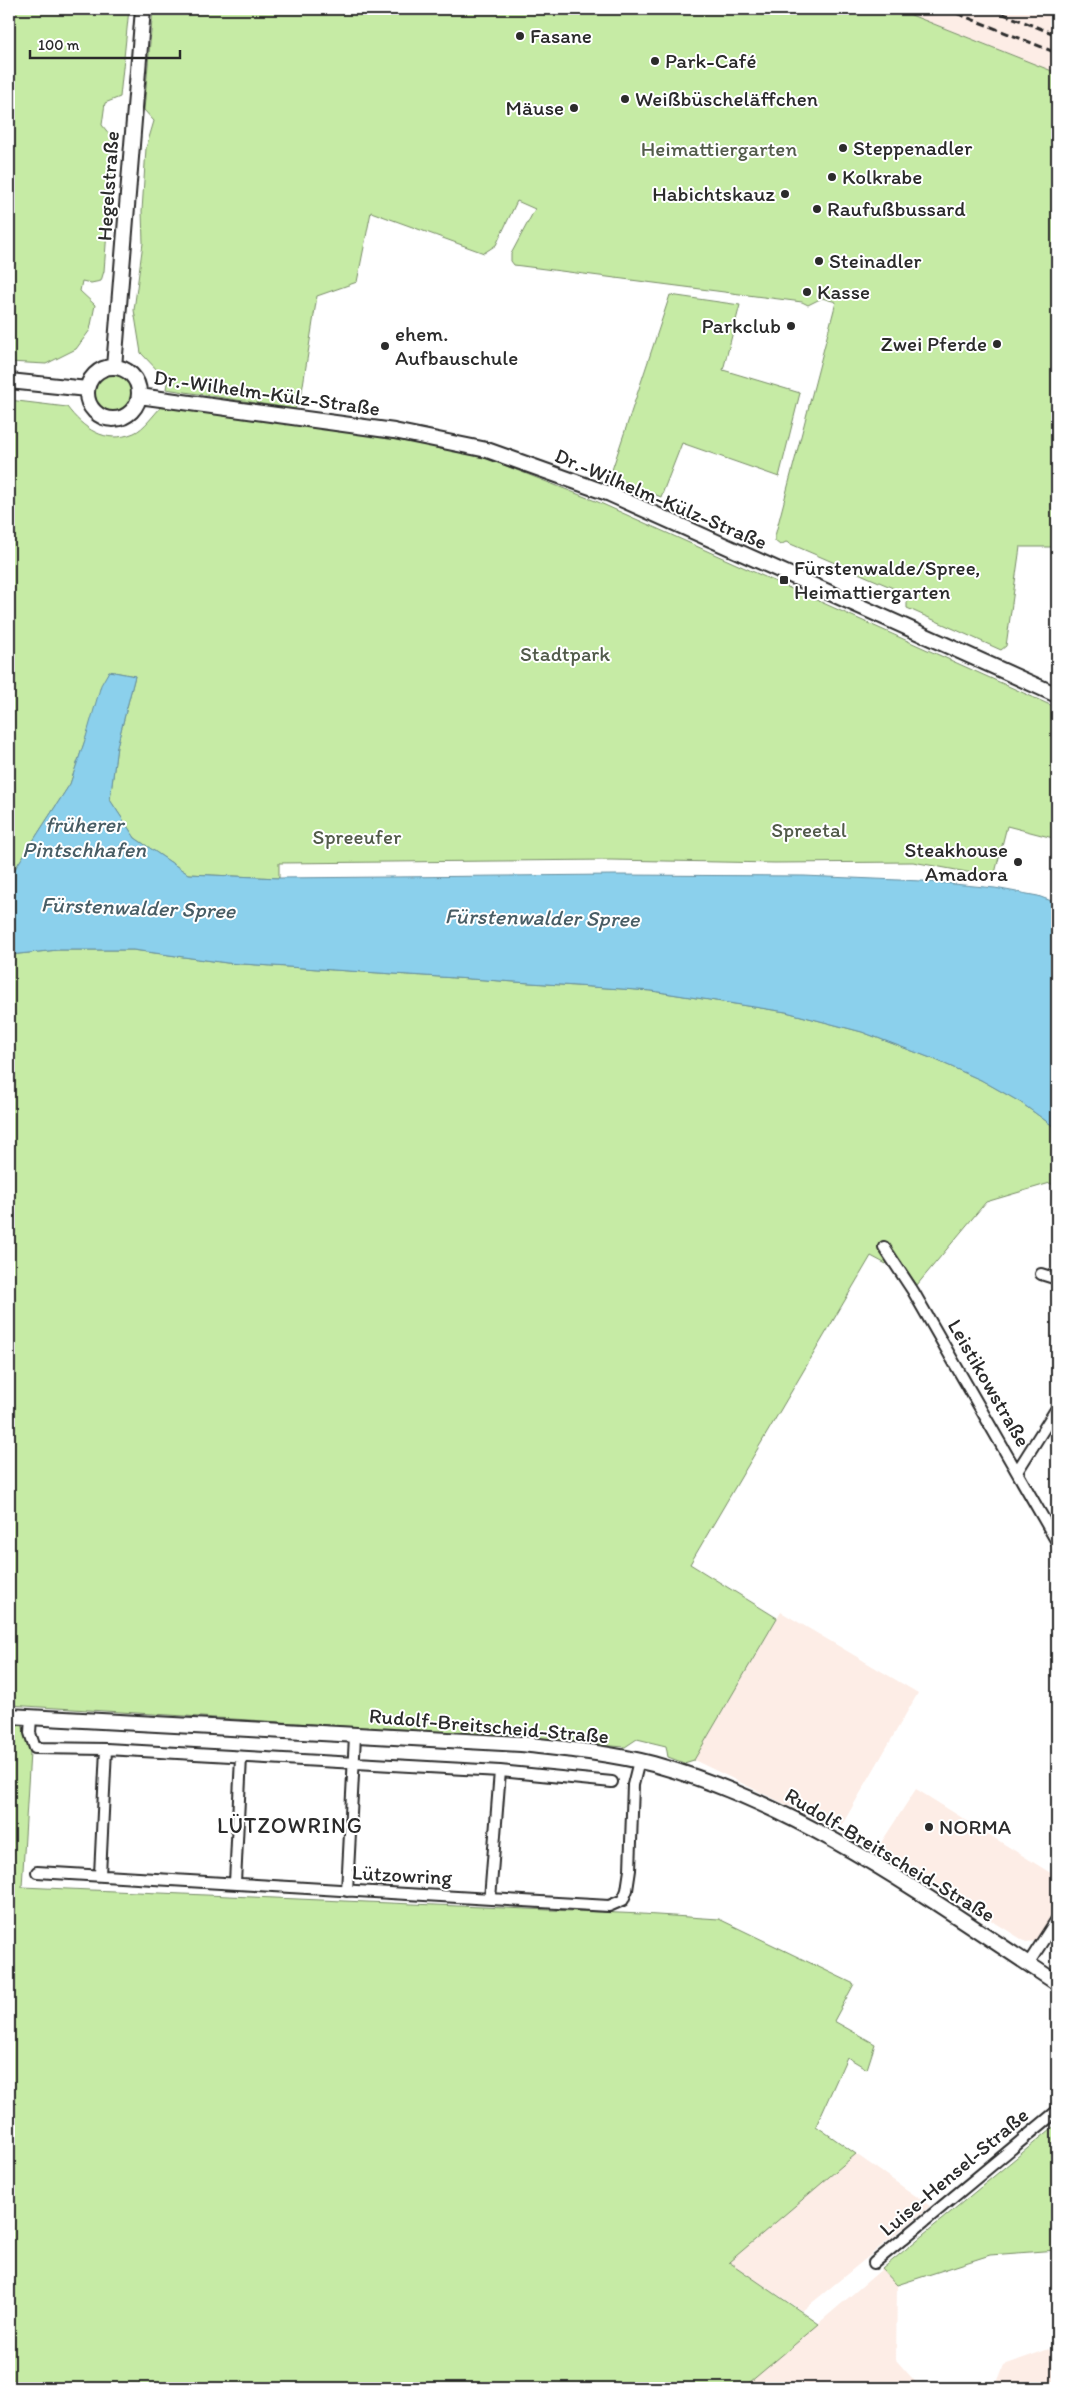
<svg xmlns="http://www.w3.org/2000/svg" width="1066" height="2397" font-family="Itim,sans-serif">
<rect width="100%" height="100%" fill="#fff"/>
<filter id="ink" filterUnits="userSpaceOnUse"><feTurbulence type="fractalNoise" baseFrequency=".02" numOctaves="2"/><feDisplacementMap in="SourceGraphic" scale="10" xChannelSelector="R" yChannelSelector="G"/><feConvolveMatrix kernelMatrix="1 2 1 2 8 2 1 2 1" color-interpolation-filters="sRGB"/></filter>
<g filter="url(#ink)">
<path fill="#fdede6" d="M896 9H1057V73L904 12Z
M781 1612 918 1693 839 1830 694 1760Z
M916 1789 1057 1877V1908L1037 1941 1026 1942 877 1849Z
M856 2154 930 2206 802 2311 729 2262Z
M882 2269 897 2285 896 2360 921 2388H743Z
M1049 2349 1057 2369V2388H995L1004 2365Z"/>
<path fill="#c6eba5" stroke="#788b68" d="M9 9H129L120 97 105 103 102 125 114 140 104 271 101 281 91 283 82 281 80 291 95 305 90 330 76 349 46 364 9 362Z
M153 9H896L1057 73V547H1020L1006 646 1001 650 907 608V594L786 542 780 545 775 541V536L836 302 822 298 808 305 802 302 514 265 511 261V254L535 209 517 201 496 245 484 253 371 212 357 282 317 296 301 398 295 409 166 389 168 377 160 373 141 353 134 310 143 243 142 211 146 148 154 121 144 110Z
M670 295 740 305 723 370 800 393 779 477 682 443 661 497 610 476Z
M93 394a20 20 0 1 1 40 0a20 20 0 1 1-40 0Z
M9 400 67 407C83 428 105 445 134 433 144 429 154 414 162 406L386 437 486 458 598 502 1057 708V839L1007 826 994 877 913 862 775 863 610 860 279 863V878L188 874 135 838 110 800 117 746 135 676 109 671 70 784 9 878Z
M58 950H133L227 963 652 991 786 1012 862 1032 936 1060 981 1080 1020 1102 1057 1129V1188L1050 1183 986 1202 917 1285 892 1249 886 1264 871 1256 690 1564 777 1618 694 1760 684 1763 668 1757 666 1746 637 1739 625 1747 329 1725 9 1705V955Z
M9 1723 22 1724 30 1752 22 1887 642 1914 719 1919 854 1984 834 2021 875 2044 867 2069 847 2057 816 2126 856 2154 729 2262 819 2324 743 2388H9Z
M1057 2124V2250L990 2255 897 2285 882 2269Z"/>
<path fill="#8bd0ec" stroke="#658e9f" d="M109 671 135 676 117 746 110 800 135 838 188 874 279 878 617 875 804 876 922 881 995 888 1038 896 1057 903V1129L1020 1102 981 1080 936 1060 862 1032 786 1012 652 991 227 963 133 950H58L9 955V878L70 784 86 737 101 685Z"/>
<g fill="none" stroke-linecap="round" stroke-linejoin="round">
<g stroke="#2b2b2b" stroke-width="14">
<path id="minor" d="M884 1247 913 1291 1057 1542
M1041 1274 1057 1279
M1018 1470 1057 1408
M31 1717 30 1733 35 1748 106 1749 500 1771 612 1782
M37 1872 609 1906 623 1900 627 1890 630 1870 633 1785 639 1761
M100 1875 106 1749
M235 1883 241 1757
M347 1891 355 1736
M490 1899 500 1771
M1028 1964 1057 1919
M874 2263 1057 2111"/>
</g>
<g stroke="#2b2b2b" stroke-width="18">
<path id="secondary" d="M114 367 143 9
M87 393a26 26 0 1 1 52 0a26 26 0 1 1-52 0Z
M9 381 87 389
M139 396 394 431 487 450 610 494 1057 695
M9 1716 521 1744C565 1749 610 1753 653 1764 803 1805 929 1899 1057 1983"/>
</g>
<use href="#minor" stroke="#fff" stroke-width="10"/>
<use href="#secondary" stroke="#fff" stroke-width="14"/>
<path stroke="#2b2b2b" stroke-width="3" stroke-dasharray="8 4" stroke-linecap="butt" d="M946 9 1057 53
M991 9 1057 35"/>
</g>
</g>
<g fill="#2b2b2b" stroke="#fff" stroke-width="2">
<circle cx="520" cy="36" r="5"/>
<circle cx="655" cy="61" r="5"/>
<circle cx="625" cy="99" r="5"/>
<circle cx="574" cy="108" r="5"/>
<circle cx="843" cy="148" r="5"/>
<circle cx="832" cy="177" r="5"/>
<circle cx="785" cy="194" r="5"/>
<circle cx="817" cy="209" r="5"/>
<circle cx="819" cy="261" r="5"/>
<circle cx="807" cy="292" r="5"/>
<circle cx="791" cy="326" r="5"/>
<circle cx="997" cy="344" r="5"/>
<circle cx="385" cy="346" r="5"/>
<rect x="779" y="575" width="10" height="10" rx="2.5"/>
<circle cx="1018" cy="862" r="5"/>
<circle cx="929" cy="1827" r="5"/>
</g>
<g text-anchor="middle" stroke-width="4" stroke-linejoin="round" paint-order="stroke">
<g font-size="21" fill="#2b2b2b" stroke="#fff" text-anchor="start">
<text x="530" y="43">Fasane</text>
<text x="665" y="68">Park-Café</text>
<text x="635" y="106">Weißbüscheläffchen</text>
<text x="564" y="115" text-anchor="end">Mäuse</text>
<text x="853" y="155">Steppenadler</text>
<text x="842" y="184">Kolkrabe</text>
<text x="775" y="201" text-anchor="end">Habichtskauz</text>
<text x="827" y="216">Raufußbussard</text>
<text x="829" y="268">Steinadler</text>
<text x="817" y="299">Kasse</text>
<text x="781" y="333" text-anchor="end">Parkclub</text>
<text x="395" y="341">ehem.<tspan x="395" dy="24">Aufbauschule</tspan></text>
<text x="987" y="351" text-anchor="end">Zwei Pferde</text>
<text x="794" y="575">Fürstenwalde/Spree,<tspan x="794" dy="24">Heimattiergarten</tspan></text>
<text x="1008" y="857" text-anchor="end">Steakhouse<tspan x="1008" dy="24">Amadora</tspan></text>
<text x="939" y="1834">NORMA</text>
</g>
<g font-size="21" fill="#525b4a" stroke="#fff">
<text x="719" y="156">Heimattiergarten</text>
<text x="565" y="661">Stadtpark</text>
<text x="809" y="837">Spreetal</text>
<text x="357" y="844">Spreeufer</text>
</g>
<g font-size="21" fill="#2b2b2b" stroke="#fff">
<text transform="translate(108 186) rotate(-86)" y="7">Hegelstraße</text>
<text transform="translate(267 393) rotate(8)" y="7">Dr.-Wilhelm-Külz-Straße</text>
<text transform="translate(661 499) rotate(23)" y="7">Dr.-Wilhelm-Külz-Straße</text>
<text transform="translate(989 1383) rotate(60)" y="7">Leistikowstraße</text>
<text transform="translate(489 1726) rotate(5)" y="7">Rudolf-Breitscheid-Straße</text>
<text transform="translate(890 1855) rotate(31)" y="7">Rudolf-Breitscheid-Straße</text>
<text transform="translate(402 1875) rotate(3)" y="7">Lützowring</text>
<text transform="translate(954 2172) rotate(-40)" y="7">Luise-Hensel-Straße</text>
</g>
<g font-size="22" font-style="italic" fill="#485d65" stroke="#fff">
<text x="84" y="832">früherer<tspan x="84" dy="25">Pintschhafen</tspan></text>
<text transform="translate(138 907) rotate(2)" y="8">Fürstenwalder Spree</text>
<text transform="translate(542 917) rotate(1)" y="8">Fürstenwalder Spree</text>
</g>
<g font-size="22" letter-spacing="1" fill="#2b2b2b" stroke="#fff">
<text x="290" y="1833">LÜTZOWRING</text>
</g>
</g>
<rect width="1066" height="2397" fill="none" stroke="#fff" stroke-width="30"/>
<rect x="15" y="15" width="1036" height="2367" fill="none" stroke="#2b2b2b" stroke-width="2" filter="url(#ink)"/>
<path d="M30 50v8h150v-8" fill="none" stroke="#2b2b2b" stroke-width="2.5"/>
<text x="38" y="50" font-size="15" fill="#2b2b2b" stroke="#ffffff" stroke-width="4" paint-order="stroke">100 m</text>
</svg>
